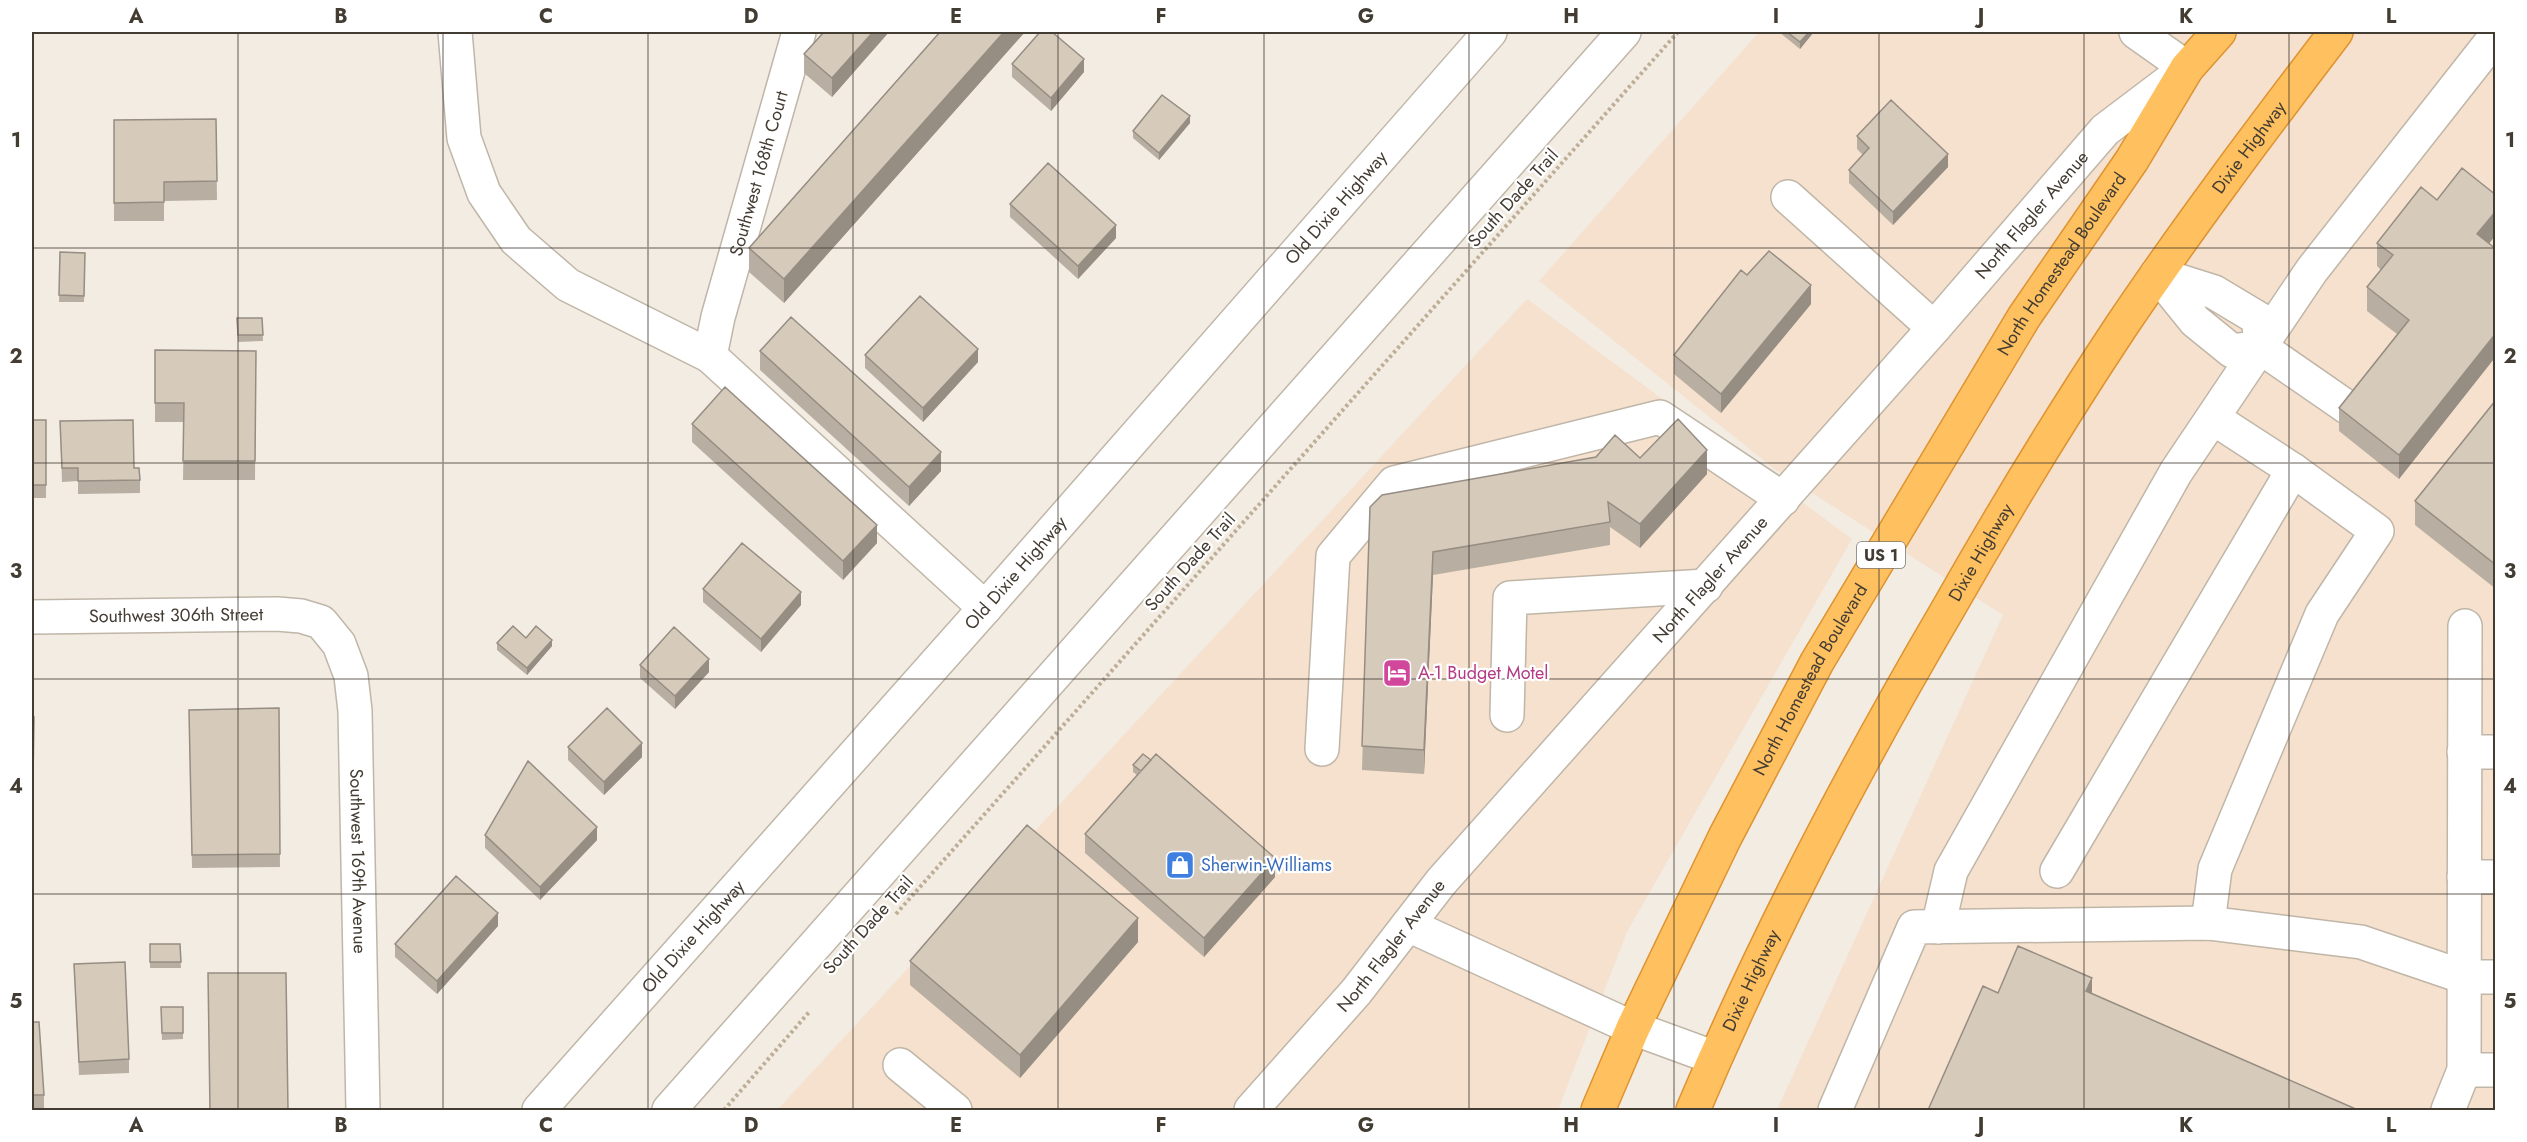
<svg xmlns="http://www.w3.org/2000/svg" width="2527" height="1142" font-family="Jost,sans-serif">
<rect width="100%" height="100%" fill="#f2ece3"/>
<path fill="#f5e1cd" d="M1759 32H2495V1110H1777L2003 615 1776 470 1539 281Z
M1527 299 1852 539 1627 932 1558 1110H777Z"/>
<g fill="none" stroke-linecap="round" stroke-linejoin="round">
<g stroke="#c0b6a8" stroke-width="36">
<g id="minor">
<path d="M455 32 464 138 484 193 516 240 568 285 710 356 985 608"/>
<path d="M1788 197 1934 328"/>
<path d="M2260 347 2259 319 2214 292 2157 274 2195 321 2232 351 2260 347 2312 270 2496 36"/>
<path id="s1" d="M710 356 718 317 799 32"/>
<path id="s2" d="M32 617 277 614 301 616 321 622 339 644 351 676 355 711 363 1110"/>
<path d="M1507 715 1510 598 1706 586"/>
<path d="M1322 749 1333 556 1394 483 1660 417 1783 499"/>
<path d="M2464 752H2496"/>
<path d="M2057 871 2293 470"/>
<path d="M2464 877H2496"/>
<path d="M2208 923 2215 869 2322 614 2377 531 2293 470 2213 418"/>
<path d="M1408 925 1633 1028 1715 1058"/>
<path d="M1938 927 1951 871 2176 472 2260 347 2354 412"/>
<path d="M900 1065 955 1110"/>
<path d="M2464 1070H2496"/>
<path id="s3" d="M539 1110 985 608 1490 32"/>
<path d="M669 1110 1624 32"/>
<path id="s4" d="M1251 1110 1356 992 1441 882 1934 328 2105 130 2187 68 2136 32"/>
<path d="M1835 1110 1914 927 2208 923 2361 942 2464 977H2496"/>
<path d="M2448 1110 2464 1070 2465 626"/>
</g>
</g>
<g stroke="#de9330" stroke-width="36">
<g id="highway">
<path id="s5" d="M1598 1110 1633 1028 1725 837 1817 662 2024 317 2132 160 2187 68 2219 32"/>
<path id="s6" d="M1693 1110C1766 937 1853 771 1948 609 2002 514 2059 420 2120 328 2188 227 2262 129 2336 32"/>
</g>
</g>
<path stroke="#bfae96" stroke-width="4" stroke-dasharray="3 3" stroke-linecap="butt" d="M896 914 1678 32
M724 1110 810 1011"/>
<use href="#minor" stroke="#fff" stroke-width="33"/>
<use href="#highway" stroke="#ffc060" stroke-width="33"/>
</g>
<path fill="#b8aea1" d="M824 32H889L832 97 804 73V54Z
M940 32H1025L784 303 749 272V248Z
M1779 32H1813V33L1800 49Z
M1012 64 1084 72 1051 111 1012 77Z
M216 119 217 200 164 201V221H114V120Z
M1190 123 1159 160 1133 138V131Z
M1857 136 1948 167 1893 225 1849 183V170L1863 155 1857 149Z
M2496 195V235L2489 243 2496 249V362L2493 360 2399 479 2339 431V408L2397 334 2367 311V287L2381 270 2377 266V243L2437 200Z
M1010 204 1116 238 1078 279 1010 217Z
M60 252 85 253 84 302H59Z
M1747 275 1811 304 1721 413 1674 374V355Z
M237 318H262L263 341 238 342Z
M155 350 256 351 255 480H183L184 422H155Z
M760 351 941 471 909 506 760 370Z
M865 355 978 362 923 422 865 368Z
M2496 400V589L2415 525V501Z
M32 420H46V498H32Z
M60 421 134 468 140 480V493L78 494V481L62 482Z
M692 424 877 543 843 580 692 442Z
M1640 458 1707 474 1640 548 1610 527V545L1433 575 1424 774 1362 770 1370 507Z
M703 589 801 605 761 652 703 602Z
M497 643 552 646 527 675 497 650Z
M640 665 709 672 675 709 640 678Z
M279 708 280 867 192 868 189 710Z
M32 717H34L33 794H32Z
M568 747 642 757 604 795 568 760Z
M1133 765 1275 877 1204 957 1085 853V834L1137 775 1133 772Z
M485 835 597 840 540 900 485 848Z
M498 926 437 994 395 957V944Z
M1138 942 1020 1078 910 985V961Z
M150 944H180L181 968H150Z
M74 964 129 1059V1073L79 1075Z
M161 1007H183V1039L162 1040Z
M32 1022 44 1095V1108H32Z"/>
<path fill="#968d83" d="M873 32H889L832 97V78Z
M1004 32H1025L784 303V279Z
M1809 32H1813V33L1800 49V42Z
M1084 59V72L1051 111V98Z
M1190 116V123L1159 160V153Z
M1948 154V167L1893 225V212Z
M2496 211V235L2477 258V234Z
M1116 225V238L1078 279V266Z
M1811 285V304L1721 413V394Z
M2493 337V360L2399 479V455Z
M978 349V362L923 422V408Z
M1707 450V474L1640 548V524Z
M941 452V471L909 506V487Z
M877 525V543L843 580V561Z
M1433 552V575L1424 774V750Z
M801 592V605L761 652V639Z
M552 640V646L527 675V668Z
M709 659V672L675 709V696Z
M642 743V757L604 795V782Z
M597 827V840L540 900V887Z
M1275 858V877L1204 957V938Z
M498 913V926L437 994V981Z
M1138 918V942L1020 1078V1055Z
M2092 978V1002L2086 991Z"/>
<path fill="#d6cabb" stroke="#968d83" stroke-width="1.5" d="M824 32H873L832 78 804 54Z
M940 32H1004L784 279 749 248Z
M1040 32H1052L1084 59 1051 98 1012 64Z
M1787 32H1809L1800 42Z
M1162 95 1190 116 1159 153 1133 131Z
M1891 100 1948 154 1893 212 1849 170 1869 148 1857 136Z
M216 119 217 181 164 182V202L114 203V120Z
M1048 163 1116 225 1078 266 1010 204Z
M2462 168 2496 195V211L2477 234 2496 249V338L2493 337 2399 455 2339 408 2409 320 2367 287 2393 255 2377 243 2421 187 2437 200Z
M1769 251 1811 285 1721 394 1674 355 1741 270 1747 275Z
M60 252 85 253 84 296 59 295Z
M920 296 978 349 923 408 865 355Z
M791 317 941 452 909 487 760 351Z
M237 318H262L263 335H238Z
M155 350 256 351 255 461H183L184 403H155Z
M725 387 877 525 843 561 692 424Z
M2496 400V565L2415 501Z
M1678 419 1707 450 1640 524 1608 502 1610 522 1433 552 1424 750 1362 746 1370 507 1382 495 1596 457 1615 435 1640 458Z
M32 420H46V485H32Z
M133 420 134 468H139L140 480 78 481V468H62L60 421Z
M742 543 801 592 761 639 703 589Z
M513 626 526 638 536 626 552 640 527 668 497 643Z
M674 627 709 659 675 696 640 665Z
M279 708 280 854 192 855 189 710Z
M607 708 642 743 604 782 568 747Z
M32 717H34L33 781H32Z
M1143 754 1151 760 1141 771 1133 765Z
M1156 754 1275 858 1204 938 1085 834Z
M528 761 597 827 540 887 485 835Z
M1027 825 1138 918 1020 1055 910 961Z
M456 876 498 913 437 981 395 944Z
M150 944H180L181 962H150Z
M2018 946 2092 978 2086 991 2358 1110H1928L1983 986 1998 993Z
M125 962 129 1059 79 1062 74 964Z
M208 973H286L288 1110H210Z
M161 1007H183V1033H162Z
M32 1022H39L44 1095H32Z"/>
<path fill="none" stroke="#433c33" stroke-width="1.5" stroke-opacity="0.55" d="M238 32V1110M443 32V1110M648 32V1110M853 32V1110M1058 32V1110M1264 32V1110M1469 32V1110M1674 32V1110M1879 32V1110M2084 32V1110M2289 32V1110M32 248H2496M32 463H2496M32 679H2496M32 894H2496"/>
<defs>
<g id="hotel-square" transform="scale(1.5)"><rect x="-9" y="-9" width="18" height="18" rx="4" fill="#d1479c" stroke="#fff"/><path d="M-6-4.5h1.5V1H6V5H4.5V3h-9V5H-6ZM-4 0a1.8 1.8 0 1 1 3.6 0ZM.5 0V-2.5h3Q6-2.5 6 0Z" fill="#fff"/></g>
<g id="shop-square" transform="scale(1.5)"><rect x="-9" y="-9" width="18" height="18" rx="4" fill="#3f7fe0" stroke="#fff"/><path d="M-5-2.5h2.3a2.7 3.5 0 0 1 5.4 0H5L5.5 6h-11ZM-1.5-2.5h3a1.5 2.3 0 0 0-3 0Z" fill="#fff"/></g>
</defs>
<g fill-rule="evenodd">
<use href="#hotel-square" x="1397" y="673"/>
<use href="#shop-square" x="1180" y="865"/>
</g>
<g text-anchor="middle" stroke-width="4.5" stroke-linejoin="round" paint-order="stroke">
<rect fill="#fff" stroke="#7b7670" stroke-width="1.5" x="1857" y="542" width="48" height="26" rx="4.5"/>
<g font-size="16" font-weight="bold" fill="#433c33">
<text x="1881" y="561">US 1</text>
</g>
<g font-size="18" fill="#433c33" stroke="#fff">
<text dy="6" stroke="none"><textPath href="#s6" startOffset="1114">Dixie Highway</textPath></text>
<text dy="6" stroke="none"><textPath href="#s1" startOffset="189">Southwest 168th Court</textPath></text>
<text transform="translate(1513 198) rotate(-48)" y="6">South Dade Trail</text>
<text dy="6" stroke="none"><textPath href="#s3" startOffset="1204">Old Dixie Highway</textPath></text>
<text dy="6" stroke="none"><textPath href="#s4" startOffset="1188">North Flagler Avenue</textPath></text>
<text dy="6" stroke="none"><textPath href="#s5" startOffset="966">North Homestead Boulevard</textPath></text>
<text dy="6" stroke="none"><textPath href="#s6" startOffset="628">Dixie Highway</textPath></text>
<text transform="translate(1190 562) rotate(-48)" y="6">South Dade Trail</text>
<text dy="6" stroke="none"><textPath href="#s3" startOffset="718">Old Dixie Highway</textPath></text>
<text dy="6" stroke="none"><textPath href="#s4" startOffset="702">North Flagler Avenue</textPath></text>
<text dy="6" stroke="none"><textPath href="#s2" startOffset="144">Southwest 306th Street</textPath></text>
<text dy="6" stroke="none"><textPath href="#s5" startOffset="480">North Homestead Boulevard</textPath></text>
<text dy="6" stroke="none"><textPath href="#s2" startOffset="538">Southwest 169th Avenue</textPath></text>
<text transform="translate(868 925) rotate(-48)" y="6">South Dade Trail</text>
<text dy="6" stroke="none"><textPath href="#s3" startOffset="232">Old Dixie Highway</textPath></text>
<text dy="6" stroke="none"><textPath href="#s4" startOffset="216">North Flagler Avenue</textPath></text>
<text dy="6" stroke="none"><textPath href="#s6" startOffset="142">Dixie Highway</textPath></text>
</g>
<g font-size="18" fill="#b23c85" stroke="#fff" text-anchor="start">
<text x="1418" y="679">A-1 Budget Motel</text>
</g>
<g font-size="18" fill="#366cbe" stroke="#fff" text-anchor="start">
<text x="1201" y="871">Sherwin-Williams</text>
</g>
</g>
<rect width="2527" height="1142" fill="none" stroke="#ffffff" stroke-width="66"/>
<rect x="33" y="33" width="2461" height="1076" fill="none" stroke="#433c33" stroke-width="2"/>
<g font-size="20" text-anchor="middle" font-weight="bold" fill="#433c33">
<text x="136" y="23">A</text>
<text x="341" y="23">B</text>
<text x="546" y="23">C</text>
<text x="751" y="23">D</text>
<text x="956" y="23">E</text>
<text x="1161" y="23">F</text>
<text x="1366" y="23">G</text>
<text x="1571" y="23">H</text>
<text x="1776" y="23">I</text>
<text x="1981" y="23">J</text>
<text x="2186" y="23">K</text>
<text x="2391" y="23">L</text>
<text x="16" y="147">1</text>
<text x="2510" y="147">1</text>
<text x="16" y="363">2</text>
<text x="2510" y="363">2</text>
<text x="16" y="578">3</text>
<text x="2510" y="578">3</text>
<text x="16" y="793">4</text>
<text x="2510" y="793">4</text>
<text x="16" y="1008">5</text>
<text x="2510" y="1008">5</text>
<text x="136" y="1132">A</text>
<text x="341" y="1132">B</text>
<text x="546" y="1132">C</text>
<text x="751" y="1132">D</text>
<text x="956" y="1132">E</text>
<text x="1161" y="1132">F</text>
<text x="1366" y="1132">G</text>
<text x="1571" y="1132">H</text>
<text x="1776" y="1132">I</text>
<text x="1981" y="1132">J</text>
<text x="2186" y="1132">K</text>
<text x="2391" y="1132">L</text>
</g>
</svg>
